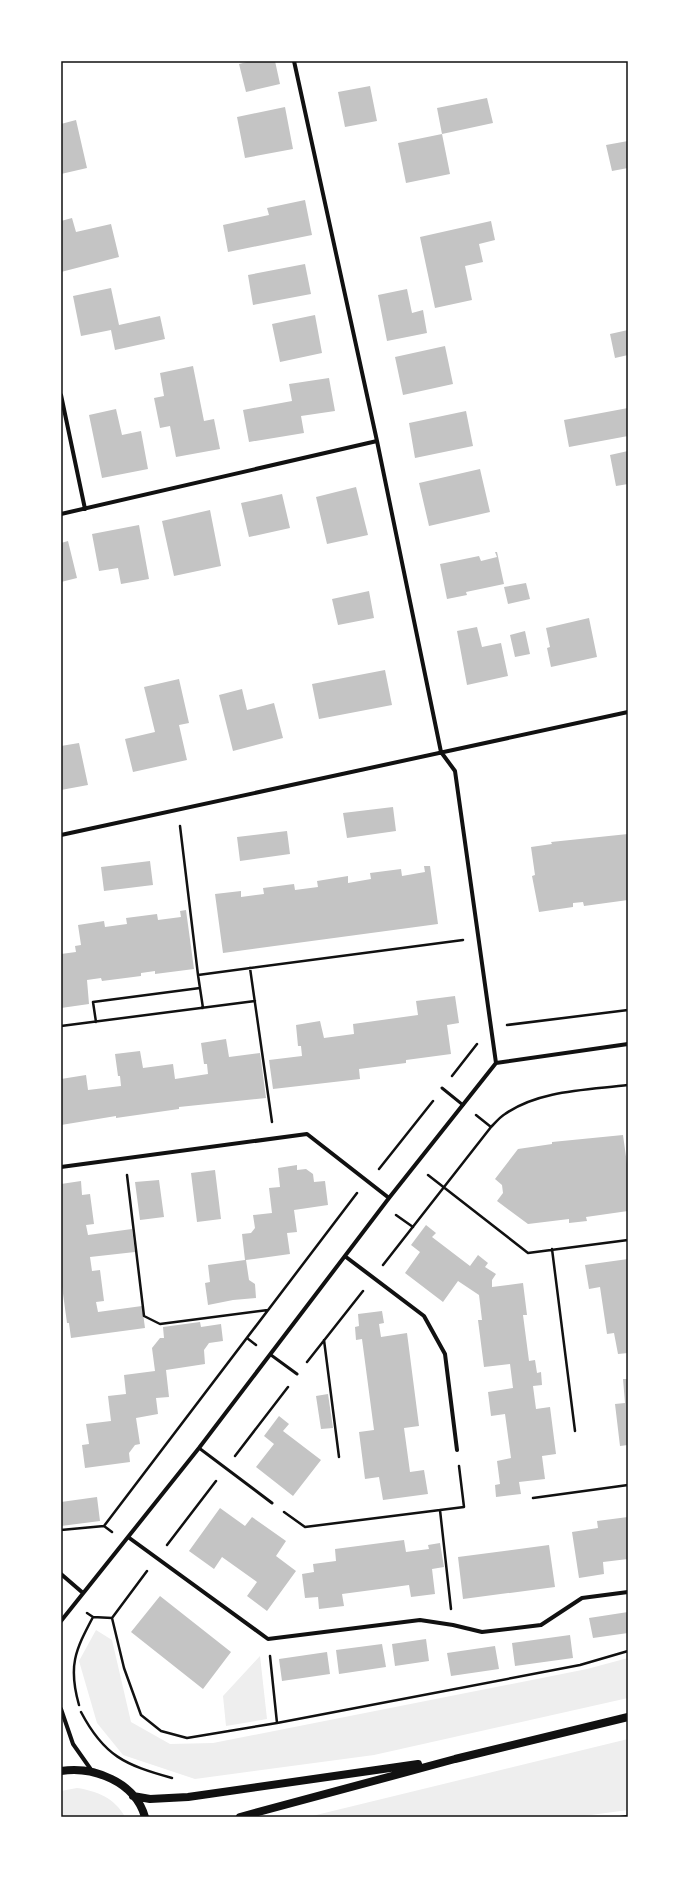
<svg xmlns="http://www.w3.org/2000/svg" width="689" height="1878" font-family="'Titillium Web',sans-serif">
<rect width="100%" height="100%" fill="#fff"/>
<path fill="#eee" d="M96 1630 112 1640 131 1722 170 1744 213 1743 587 1669 628 1658V1698L374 1755 195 1779 123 1755 97 1723 79 1661Z
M260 1656 267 1719 226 1726 223 1696Z
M628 1739V1810L576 1817H308Z
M77 1788C97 1791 115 1798 125 1817H61V1791Z"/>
<path fill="#c4c4c4" d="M251 61H275L280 84 246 92 239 64Z
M370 86 377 121 345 127 338 92Z
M487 98 493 123 442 134 437 108Z
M285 107 293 149 245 158 237 117Z
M76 120 87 168 61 174V124Z
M442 134 450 174 406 183 398 143Z
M628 141V168L612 171 606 145Z
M305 200 312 235 228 252 223 225 269 215 267 208Z
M72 218 76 232 111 224 119 257 61 272V221Z
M491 221 495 240 479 244 483 262 465 266 472 300 435 308 420 237Z
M305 264 311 294 253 305 248 275Z
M111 288 119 325 160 316 165 339 115 350 111 330 81 336 73 296Z
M407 289 412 313 423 310 427 333 387 341 378 295Z
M315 315 322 353 280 362 272 324Z
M628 330V355L615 358 610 334Z
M445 346 453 384 403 395 395 357Z
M193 366 204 421 214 419 220 449 176 457 170 426 160 428 154 398 164 396 160 373Z
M329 378 335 411 301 416 304 433 249 442 243 410 292 401 289 384Z
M628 408V436L569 447 564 420Z
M116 409 122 435 141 431 148 469 102 478 89 415Z
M466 411 473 446 415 458 409 423Z
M628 451V484L616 486 610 455Z
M480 469 490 512 429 526 419 483Z
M356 487 368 535 327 544 316 497Z
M282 494 290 528 249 537 241 503Z
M210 510 221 566 174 576 162 521Z
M139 525 149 579 121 584 118 568 99 571 92 534Z
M68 541 77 578 61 582V543Z
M495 552H497L504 584 466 592 467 595 447 599 440 564 479 556 481 561 497 557Z
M526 583 530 599 508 604 504 587Z
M369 591 374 618 338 625 332 599Z
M589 618 597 657 551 667 547 648 550 647 546 628Z
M477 627 482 647 501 643 508 676 467 685 457 631Z
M525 631 530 654 515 657 510 635Z
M385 670 392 705 319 719 312 684Z
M179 679 189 723 179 725 187 760 133 772 125 739 155 732 144 687Z
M242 689 247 710 274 703 283 738 233 751 219 695Z
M79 743 88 785 61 790V746Z
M393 807 396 831 347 838 343 813Z
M287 831 290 854 240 861 237 837Z
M628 834V900L584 906 583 902 573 903V907L539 912 532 876 535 875 531 847 552 844 551 842Z
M150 861 153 885 104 891 101 867Z
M424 866H430L438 924 223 953 215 894 241 891V897L264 894 263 888 294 884 295 890 318 887 317 881 348 876V883L371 879 370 873 401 869 402 876 425 872Z
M186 910 194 969 155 974V971L141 973V976L102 981 101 978 87 980 89 1004 61 1008V954L76 952 75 946 81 945 78 925 104 921 105 927 127 924 126 918 157 914 158 920 181 917 180 911Z
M455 996 459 1023 447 1025 451 1054 406 1060V1063L359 1069 360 1079 273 1089 269 1060 302 1056 301 1046H298L296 1025 320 1021 324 1038 354 1034 353 1024 418 1015 416 1001Z
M226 1039 229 1057 260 1053 266 1098 179 1107V1109L116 1118V1116L61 1125V1079L86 1075 88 1090 121 1086 120 1076H118L115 1054 140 1051 143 1068 173 1064 175 1079 208 1074 207 1064H204L201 1043Z
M623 1135 628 1171V1211L586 1217 587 1221 569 1223V1219L528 1224 497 1201 503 1193 502 1185 495 1179 518 1149 552 1144V1142Z
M297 1165V1170L306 1169 313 1174 314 1182 325 1181 328 1205 294 1210 297 1232 287 1233 290 1254 246 1260 249 1280 255 1284 256 1298 233 1300 208 1305 205 1283 210 1282 208 1265 245 1260 242 1234 251 1233 255 1228 253 1215 272 1213 269 1188 280 1187 278 1168Z
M215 1170 221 1219 197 1222 191 1173Z
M159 1180 164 1217 140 1220 135 1182Z
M81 1181 82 1195 90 1194 94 1224 86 1225 88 1235 132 1229 135 1252 90 1257 92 1271 100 1270 104 1301 96 1302 98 1312 142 1306 145 1328 71 1338 69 1323H67L61 1279V1184Z
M426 1225 436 1233 432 1237 470 1266 478 1255 488 1263 485 1267 496 1274 492 1280V1287L523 1283 527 1315H523L529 1361 535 1360 537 1373 541 1372 542 1385 533 1386 536 1409 550 1407 556 1454 542 1456 545 1479 519 1482 521 1494 496 1497 495 1485 500 1484 497 1461 511 1458 505 1414 491 1416 488 1392 513 1388 510 1364 484 1367 478 1320H482L479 1295 458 1281 443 1302 405 1273 420 1252 411 1245Z
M628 1259V1353L618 1354 614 1333 607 1334 600 1287 589 1289 585 1265Z
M382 1311 384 1323 379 1324 381 1337 407 1333 419 1426 404 1428 410 1472 424 1470 428 1494 383 1500 379 1477 365 1479 359 1432 374 1430 362 1339 356 1340 355 1327 359 1326 358 1314Z
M200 1322 201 1327 221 1324 223 1341 209 1343 204 1350 205 1364 166 1370 169 1397 156 1398 158 1414 136 1418 140 1444 135 1445 129 1453 130 1462 85 1468 82 1445 89 1444 86 1424 111 1421 108 1396 126 1394 124 1375 155 1371 152 1348 160 1338H164L163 1327Z
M623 1379H628V1445L620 1446 615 1404 625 1403Z
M328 1394 333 1428 321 1429 316 1396Z
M279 1416 289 1424 283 1431 321 1460 293 1496 256 1467 274 1444 264 1436Z
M97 1497 100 1521 61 1526V1502Z
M220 1508 245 1526 252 1517 286 1541 276 1556 296 1571 267 1611 247 1596 257 1582 222 1557 214 1569 189 1551Z
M628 1517V1559L603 1562 604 1574 579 1578 572 1532 598 1528 597 1521Z
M404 1540 406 1552 429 1549 428 1545 440 1543 444 1567 432 1569 435 1594 411 1597 409 1585 387 1588 342 1594 344 1606 319 1609 318 1597 305 1598 302 1574 314 1572 313 1564 336 1561 335 1549Z
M549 1545 555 1587 463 1599 458 1557Z
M160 1596 231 1652 203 1689 131 1632Z
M628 1612V1633L593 1638 589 1618Z
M570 1635 573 1658 515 1666 512 1643Z
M426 1639 429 1661 395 1666 392 1644Z
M382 1644 386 1667 339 1674 336 1650Z
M495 1646 499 1669 451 1676 447 1653Z
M327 1652 330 1674 282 1681 279 1659Z"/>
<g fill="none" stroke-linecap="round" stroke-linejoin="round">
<path stroke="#111" stroke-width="2.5" d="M180 826 198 975 463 940
M250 968 272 1122
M198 975 203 1008
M96 1022 93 1002 200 988
M507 1025 628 1010
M61 1026 255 1001
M452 1076 477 1044
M476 1115 491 1127
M379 1169 433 1101
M127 1175 144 1316 160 1324 268 1310
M428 1175 528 1253 628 1240
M396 1215 413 1227
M552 1249 575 1431
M383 1265 491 1127C495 1123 500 1117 505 1114 539 1090 588 1090 628 1085
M247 1338 256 1345
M324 1340 339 1457
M307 1362 363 1291
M235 1456 288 1387
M533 1498 628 1485
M440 1510 451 1609
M284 1512 305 1527 464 1507 459 1466
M104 1526 357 1193
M61 1530 104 1526 112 1532
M167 1545 216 1481
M93 1617 112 1618 147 1571
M112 1618 124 1668 141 1715 161 1731 187 1738 277 1723 580 1665 628 1651
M270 1656 277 1723
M79 1705C68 1666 75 1651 93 1617L87 1613
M81 1712C104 1756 125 1765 172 1778
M621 1817 628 1816"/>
<path stroke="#111" stroke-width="3" d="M442 1088 463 1105
M271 1355 297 1374
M199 1448 272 1503"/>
<path stroke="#111" stroke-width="4" d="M61 395 85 509
M61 514 377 441
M61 835 628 712
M496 1063 628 1044
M61 1167 307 1134 389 1198
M346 1257 424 1316 445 1354 457 1450
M128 1537 268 1639 420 1620 453 1625 482 1632 541 1625 582 1598 628 1592
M61 1574 83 1593
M61 1621 199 1448 389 1198 496 1063 455 771 441 752 377 441 294 61
M61 1709 73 1744 92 1771"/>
<path stroke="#111" stroke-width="8" d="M61 1771C94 1766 135 1782 145 1817
M133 1796 150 1799 188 1797 418 1764
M240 1817 455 1759 628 1717"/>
</g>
<rect width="689" height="1878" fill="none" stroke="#ffffff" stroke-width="124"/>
<rect x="62" y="62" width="565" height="1754" fill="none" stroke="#111" stroke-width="1.5"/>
</svg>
